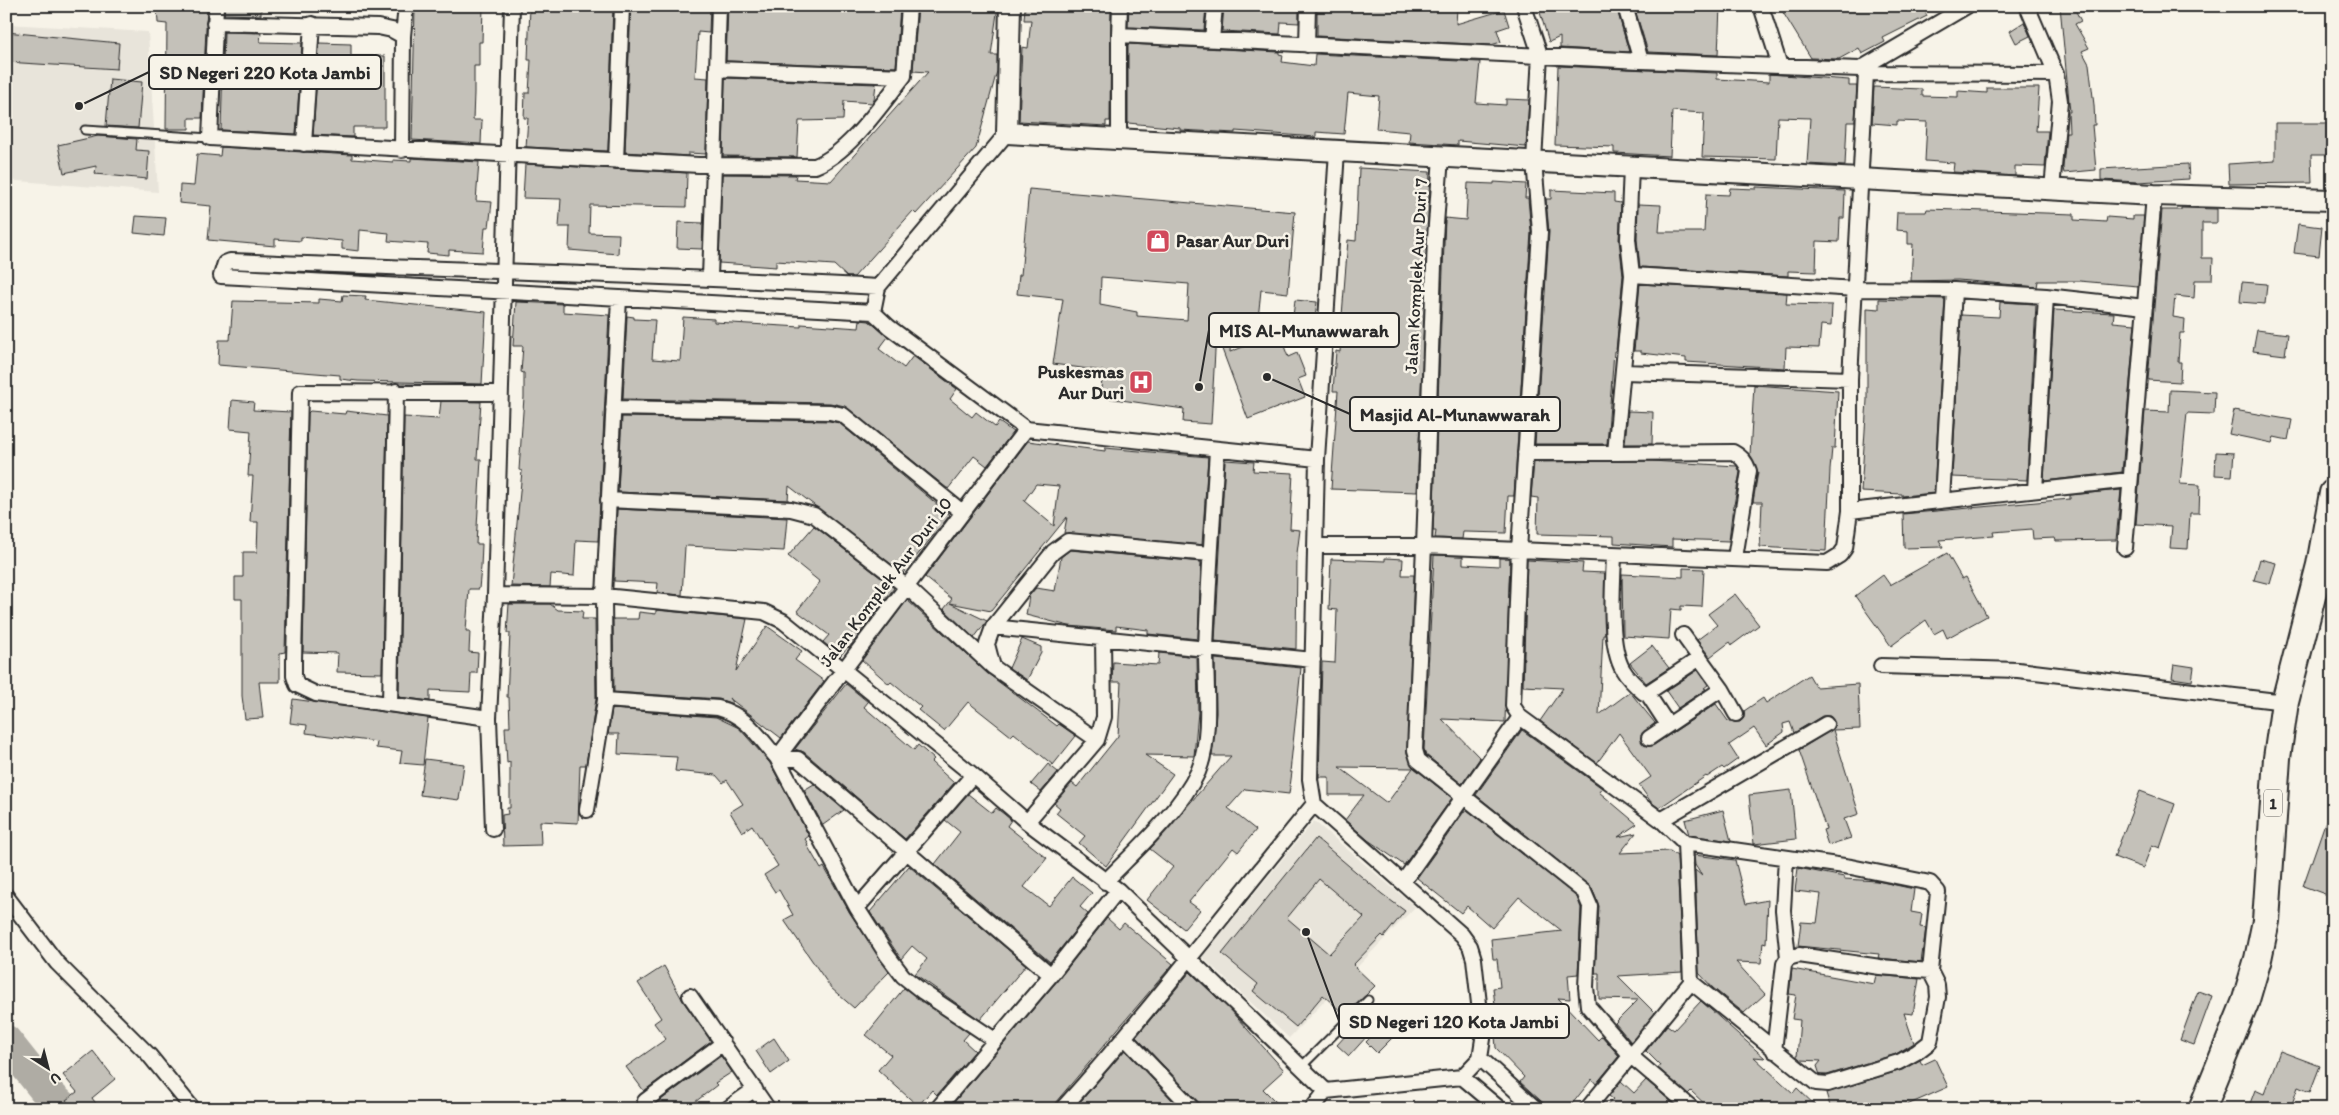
<svg xmlns="http://www.w3.org/2000/svg" width="2339" height="1115" font-family="Itim,sans-serif">
<rect width="100%" height="100%" fill="#f7f3e8"/>
<filter id="ink" filterUnits="userSpaceOnUse"><feTurbulence type="fractalNoise" baseFrequency=".02" numOctaves="2"/><feDisplacementMap in="SourceGraphic" scale="10" xChannelSelector="R" yChannelSelector="G"/><feConvolveMatrix kernelMatrix="1 2 1 2 8 2 1 2 1" color-interpolation-filters="sRGB"/></filter>
<g filter="url(#ink)">
<path fill="#e8e4da" d="M6 24 148 32 158 192 6 180Z
M1314 821 1415 907 1289 1038 1202 957Z"/>
<g fill="none" stroke-linecap="round" stroke-linejoin="round">
<path stroke="#afaca4" stroke-width="32" d="M6 1041 45 1090 65 1109"/>
</g>
<path fill="#c4c1b9" stroke="#2b2b2b" fill-rule="evenodd" d="M157 6H207L202 118H189V129H166L167 24 158 23Z
M225 6H261V15L224 14Z
M483 6 482 42H479V66H474V93L473 120H482L481 144 412 140 415 7Z
M530 6H613L608 151 526 147 528 118H524L525 93H529L531 60H528Z
M631 6H710L709 33 698 32 695 77 708 78 706 154 688 153V156L625 152Z
M728 6H900L896 67 726 61Z
M918 6H998L991 55H997V71L976 148 916 214 913 211 854 277H847L834 265 776 261V267L719 263 722 174 796 175 795 179 831 181 928 72 913 71Z
M1025 6H1111L1110 121H1106V126L1019 121 1022 47 1028 48 1031 20H1024Z
M1129 6H1206L1204 30 1128 27Z
M1224 6H1299V23L1281 22 1280 34 1222 31Z
M1317 6 1457 8 1456 24 1504 10 1509 26 1497 30 1501 42 1491 45 1317 36Z
M1538 6H1616L1629 52 1560 48V37L1549 42Z
M1634 6H1720L1718 55 1648 52Z
M1779 6H1922L1927 16 1883 38 1885 42 1862 54 1859 48 1839 59 1811 58Z
M2060 6H2073L2081 21 2075 24 2089 48 2082 51 2089 64 2094 105 2095 125H2092L2096 170 2064 173 2063 168 2066 132H2069L2068 112H2070Z
M2024 22 2030 36 2016 43 2010 31Z
M6 32 119 43 117 69 6 62Z
M224 32 261 33 260 42 302 43 296 134 221 130Z
M319 43 351 44V56H385V127H353V137L313 135Z
M1128 44 1279 52V54L1283 55 1282 62 1314 66 1315 54 1480 62 1476 103 1506 105V99L1529 100 1526 147 1458 141V145L1409 142 1410 132 1376 129 1379 96 1348 93 1344 134 1316 132V137L1235 131V133L1180 130V128L1128 123Z
M1558 66 1717 73V79L1769 82V74L1849 80V86H1857L1855 122H1847L1845 166 1807 164 1810 118 1778 117 1776 159 1702 157 1704 113 1672 111 1670 156 1614 153V147L1555 145Z
M725 78 876 84 874 100 872 103 844 101 843 120 799 121 797 157 723 156Z
M110 79 142 82 138 128 106 126Z
M1874 87 1922 89V96L1958 97V91L1987 93V88H2039L2036 131H2048L2045 167 2015 166V176L1953 172 1954 163 1925 161 1927 122 1897 121V125L1872 123Z
M2275 123H2327V155H2311L2312 183 2229 184 2228 164 2275 161Z
M98 136 137 139 136 150 149 151 147 179 95 174 96 166 64 173 58 145Z
M221 147 352 155V159L393 162V160L411 161V158L479 162 476 201 492 202 489 227H485L483 252 449 250V255L427 253 428 244 388 241 389 233 360 230 359 251 342 249V241L301 237V241L275 239V246L208 240 211 206 179 203 180 185 194 186 197 154 220 156Z
M525 164 687 173 686 207 590 205 589 233 619 234 618 254 569 250 570 227H559L561 199 523 198Z
M2188 164 2189 179 2138 182 2101 180V169Z
M1359 168 1430 172 1417 492 1331 489 1338 391H1333L1336 351 1340 352 1341 335 1356 329 1341 328 1348 240 1356 241Z
M1494 182 1526 184 1525 198H1528L1531 232 1514 496H1508L1506 533 1465 532H1463L1462 539 1435 538 1436 531H1433L1445 218 1466 220 1468 183 1494 184Z
M1756 187 1845 191 1844 218H1840L1839 242 1817 241 1816 272 1788 271V276L1640 267 1637 239 1638 204 1661 205 1659 232H1704L1706 194 1729 195 1730 188 1756 189Z
M1029 189 1295 212 1288 293 1261 290 1258 319 1232 315 1230 352 1274 335H1280L1288 357 1297 353 1306 376 1298 379 1305 397 1248 419 1216 333 1211 424 1183 422 1184 409 1100 397 1103 371 1053 364 1063 299 1017 294 1019 275H1021ZM1101 277 1189 284 1187 320 1137 316V312L1100 305Z
M1551 190 1614 193V202L1621 203 1619 240 1623 275 1616 351H1614L1607 444H1535L1549 232 1546 199H1551Z
M2181 208 2217 209V223H2202V258H2213L2212 280H2195L2194 298 2175 296 2173 317 2185 319 2184 333H2180L2178 362H2181L2180 382 2148 380 2162 210H2181Z
M1927 209 2074 214V220L2106 222 2107 217 2133 219V216H2144L2138 286 2079 281H2038L2037 287 1958 280 1911 281 1913 244H1908V231L1896 230 1897 212H1926Z
M136 216 166 218 164 236 134 233Z
M678 222 703 223 702 249 677 248Z
M2298 224 2322 227 2319 256 2294 253Z
M2242 282 2267 284 2265 304 2240 302Z
M1640 284 1787 293 1786 304 1832 305 1831 326 1821 325 1819 348 1786 347 1785 368 1686 362V358L1641 353V351H1634Z
M343 295 366 296 365 300 486 312 482 384 358 381 340 379V375L218 365 219 340H230L233 301 319 303V299L342 301Z
M1910 298 1945 299 1934 493 1902 496V494L1861 492 1867 400V308L1879 309V299L1906 300Z
M1295 300 1317 302 1314 326 1292 324Z
M516 302 563 304V312L609 315 598 541 576 540 574 576 551 574 550 587 511 586 522 471 519 470 524 397V373L521 372 523 346H513Z
M2000 302 2036 304 2027 480 1952 477 1961 315 1999 317Z
M2054 310 2114 313 2113 322 2135 324 2122 472 2044 481Z
M627 316 634 317V319L655 320 652 359 680 361 683 317 714 319V322L801 327V324L859 328 860 320 869 321 888 337 879 349 904 368 913 356 957 389 950 399 972 417 976 412 995 427 999 422 1013 432 987 466 974 456 948 489 845 406 830 403 623 399Z
M2257 330 2288 334 2285 355 2253 351Z
M1754 385 1838 391 1835 448H1832L1830 470 1826 551 1760 547 1762 502H1753L1758 472 1750 455Z
M2170 390 2215 392 2214 414 2187 413 2180 484 2200 485 2199 513H2190L2188 549 2170 548 2172 526 2136 524 2145 411 2169 412Z
M232 400 254 402 253 410 291 412 285 652 280 653V682H259L263 718 245 719 242 696V599H235V577H243V552H257L258 522H250L253 476H248L251 431 230 429Z
M441 401 481 402 477 459H481L476 544H482L481 567 479 589H469L466 631H470L469 652 478 653 477 673H471L470 692 430 690V701L399 697 404 417 439 419Z
M2234 410 2292 420 2288 440 2274 437 2272 443 2229 434Z
M310 411 345 414 346 411 387 416 382 673 337 672 338 653 303 652 308 413Z
M1628 411 1653 412 1652 444H1625Z
M622 417 829 421 839 423 950 515 903 573 789 486 788 500 618 492Z
M1028 441 1105 451V448L1208 457 1202 545 1064 533 1067 517 991 611 950 603 987 621 974 638 944 609 952 599 925 577ZM1036 484 1059 486 1054 526 1024 501Z
M2216 452 2234 453 2232 476 2215 475Z
M1225 460 1254 462 1253 471 1293 473 1290 529 1300 530 1297 553 1296 649 1215 641Z
M1651 461 1737 466 1740 472 1734 505H1733L1729 541 1672 539V547L1614 543V536L1537 534 1538 498 1531 497 1534 462Z
M2121 490 2116 540 2056 541 2055 538 2033 539 2032 529 1993 532 1994 536 1939 540 1943 547 1904 548 1903 514 2070 499V495Z
M617 509 787 518 784 551 688 546 685 547 682 595 657 593 658 583 614 581Z
M814 526 894 588 849 648 848 647 840 656 823 642 829 635 797 611 820 582 788 556Z
M1070 550 1201 562 1198 639 1148 634V630L1116 626V630L1069 626 1026 615 1029 596 1036 588 1055 591 1061 557Z
M1947 553 1962 579 1966 577 1987 616 1947 638 1943 629 1934 634 1926 620 1891 646 1855 596 1883 575 1890 585Z
M1434 555 1463 556V564L1499 566V558H1510L1505 722 1442 719 1480 758 1462 784 1426 755 1424 749Z
M1385 558 1403 559 1402 575H1414L1407 753 1413 767 1452 798 1404 865 1368 840 1345 820 1364 795H1329V777H1319L1322 662 1335 663 1337 610 1329 609 1331 559 1385 561ZM1339 767 1413 768 1387 803Z
M2260 559 2276 563 2270 584 2254 580Z
M1527 560 1583 563 1582 572 1605 573V635H1603L1599 715 1630 692 1655 723 1641 735 1642 742 1646 746 1654 745 1716 704 1728 721 1740 722 1744 718V711L1763 698 1766 703 1809 675 1816 687 1858 684 1860 729 1833 730 1859 814 1844 819 1851 838 1828 845 1823 830 1826 829 1799 750 1833 729 1835 723 1830 716H1822L1794 733 1790 722 1783 724 1784 732 1766 745 1754 728 1729 745 1738 759 1724 769 1722 767 1707 777 1706 776 1659 808 1651 802 1639 785 1651 777 1619 733 1597 763 1540 721 1563 688 1523 686Z
M1683 568 1704 569 1702 607 1681 606V610L1671 609 1669 639 1623 636 1622 574 1683 577Z
M1735 594 1759 625 1732 645 1730 642 1710 657 1697 640 1717 625 1708 614Z
M907 600 987 673 1057 726 1059 724 1076 736 1053 765 1014 733 1011 736 968 702 944 731 918 710 921 707 891 682 889 684 862 660Z
M509 604H550L558 610 583 611 582 619H595L596 699 586 765H580L578 823 540 821 541 845 503 846 502 815 508 814 507 808H510V762L507 763 505 727H510L509 697H507L510 633H507Z
M656 610 747 619 736 671 767 626 802 651 795 660 824 681 781 738 729 698 733 704 719 699 614 692 613 619H638L639 612 656 614Z
M1022 639 1041 647V653L1027 680 1009 668Z
M1652 646 1669 668 1646 683 1630 663Z
M1159 653 1197 657 1198 712 1194 756 1145 755 1173 774 1106 866 1079 843 1085 836 1056 813 1060 808 1054 803 1072 783 1077 787 1118 736 1121 682H1112L1113 662 1158 665Z
M1215 659 1301 668 1290 772H1292L1289 794 1245 789 1228 808 1256 830 1238 852 1233 848 1189 902 1200 910 1184 929 1147 900 1173 867 1150 849 1231 756H1212L1216 713Z
M2174 664 2194 667 2192 681 2172 678Z
M1698 670 1708 685 1704 688 1706 689 1678 708 1666 691Z
M846 684 868 702 864 707 914 750 918 745 934 759 931 762 954 783 905 839 804 752 795 749Z
M293 699 428 718 423 765 400 763 402 751 376 748 377 742 306 733 307 725 290 723Z
M612 709 716 717 739 728 770 763 809 836 805 839 808 844 807 845 821 869 824 867 850 913 889 972 854 1008 831 988 784 920 793 915 779 890 775 892 764 875 778 866 752 825 742 832 730 812 743 804 727 780 723 783 716 775 675 771 677 757 618 754 619 734H608Z
M1522 730 1602 788 1599 792 1637 824 1618 837 1636 833 1620 853 1670 851 1677 856 1682 972 1618 976 1655 1013 1631 1042 1615 1023 1638 1000 1599 999V973H1595L1599 906 1592 888 1476 795Z
M425 759 464 764 459 800 420 795Z
M1048 764 1058 772 1041 792 1031 784Z
M814 784 844 810 823 825 804 790Z
M1791 790 1796 839 1754 844 1749 795Z
M2140 791 2175 804 2160 848 2152 845 2143 868 2114 857Z
M968 794 992 813 996 808 1004 814 1011 820 1007 826 1047 858 1024 887 1049 906 1072 877 1092 893 1080 907 1088 914 1050 962 935 864 960 832 945 820Z
M2331 806H2333V897L2303 886Z
M1466 809 1577 897 1581 908 1578 974 1568 975 1570 999 1558 998 1598 1040 1602 1036 1619 1056 1596 1084 1592 1079 1568 1109H1550L1520 1082 1524 1077 1496 1048 1493 1013H1496L1493 988 1500 987 1497 959H1493L1491 939 1562 931 1519 897 1492 928 1467 906 1461 913 1417 878Z
M1723 810 1731 841 1689 835 1685 820Z
M1316 838 1382 894 1405 911 1384 937 1382 935 1353 965 1375 986 1366 995 1345 1015 1323 995 1296 1027 1253 991 1258 984 1222 954ZM1319 879 1364 917 1329 954 1287 918Z
M1694 855 1735 860 1746 904 1768 900 1766 943 1763 942 1761 963 1736 962 1765 994 1744 1013 1713 988 1699 973 1695 870 1702 876 1695 865Z
M909 866 1026 965 980 1020 915 974 927 959 912 946 901 959 870 912Z
M1798 868 1844 877V879L1877 881 1914 889 1911 912 1922 914 1920 927 1926 928 1921 962 1878 958 1879 954 1798 946 1801 922 1817 923 1821 894 1795 891Z
M1107 918 1119 929 1124 923 1173 964 1055 1103 1053 1109H952L950 1107 1058 980Z
M664 966 683 1001 711 1041 644 1091 626 1067 666 1039 654 1023 661 1018 638 983Z
M1792 969 1874 984 1876 975 1919 979 1913 1014 1904 1013 1914 1043 1896 1054 1827 1075H1820L1817 1066 1821 1061 1801 1060 1797 1057 1800 1020 1792 1019 1796 995 1789 994Z
M1190 972 1229 1009 1284 1070 1263 1089 1283 1109H1205L1136 1037Z
M904 988 969 1033 963 1040 975 1051 937 1095 932 1090 918 1106 878 1070 891 1055 866 1035Z
M2198 991 2212 996 2194 1045 2180 1040Z
M1701 1001 1765 1058 1754 1057 1793 1093 1797 1088 1819 1109H1710L1691 1091 1688 1094 1658 1068 1660 1065 1646 1051 1667 1025 1674 1030Z
M1399 1008 1411 1019 1377 1053 1366 1042Z
M1356 1024 1368 1035 1349 1056 1337 1045Z
M774 1038 789 1061 771 1074 756 1051Z
M1125 1050 1176 1104 1172 1109H1074Z
M93 1051 115 1079 92 1098 100 1109H73L66 1100 77 1092 63 1075Z
M2280 1051 2320 1066 2310 1092 2298 1087 2292 1104 2301 1107V1109H2248L2255 1090 2264 1094Z
M721 1056 732 1072 715 1083 717 1085 686 1109H656L654 1105Z
M1935 1059 1948 1087 1898 1109H1831L1826 1093 1902 1070 1920 1060 1922 1065Z
M1646 1080 1677 1107 1675 1109H1604L1613 1099 1609 1096 1621 1081 1634 1093Z"/>
<g fill="none" stroke-linecap="round" stroke-linejoin="round">
<g stroke="#2b2b2b" stroke-width="11">
<path id="lane" d="M85 130 210 138
M1301 1067 1368 1000"/>
</g>
<g stroke="#2b2b2b" stroke-width="18">
<path id="street" d="M216 6 210 138 699 165H714L719 6
M1524 6 1540 55 1534 161 1540 232 1519 550 1513 706 1520 717 1661 820 1685 843 1691 982 1587 1109
M1625 6 1641 61
M1761 6 1780 66
M2027 6 2056 74
M214 23 378 27 392 30 403 36 402 150
M1119 35 1120 6
M403 36 406 6
M1212 40 1215 6
M1307 45 1308 6
M717 69 904 76 909 6
M1860 69 1967 6
M1866 73 2056 74 2060 101 2052 189
M1007 133 878 287 873 312 889 327 1026 429 1317 459
M1119 139V35L1641 61 1860 69 1866 73 1850 379V511L1845 548 1840 555 1827 563 1424 546 1435 238 1441 157
M304 144 312 24
M616 161 622 6
M1632 275 1856 289 1954 290 2046 296 2145 307
M710 277 714 165 815 166C849 153 881 105 904 76
M873 312 221 276 225 263 230 261C446 270 662 275 878 287
M1623 372 1850 379
M613 408 830 412 843 415 962 512
M1525 453H1615L1632 275 1628 239 1631 167
M1615 453 1733 452C1742 457 1746 462 1749 471L1735 558
M2035 490 2046 296
M608 500 791 509 814 515 907 587 993 667 1097 740 1104 717 1103 638
M1942 500 1954 290
M1850 511 2130 480
M1315 546H1424L1415 750 1418 760 1584 892 1590 906 1586 987 1588 1006 1632 1057 1693 1109
M2125 548 2154 195
M1614 556C1613 585 1608 645 1623 670 1628 679 1636 686 1644 693H1647L1700 658
M495 595 604 596 764 612 783 621 973 775 1027 822 1118 890 1326 1091
M993 627 1053 552 1068 541 1210 554
M1683 635 1722 689 1736 714
M1881 666 2018 670 2285 702
M993 667 987 644 993 627 1313 660
M1647 693 1668 725
M605 700 718 708C747 716 758 736 777 758L798 759 1051 975
M390 704 396 391
M489 718 316 694 297 685 294 676V661L300 392 500 393
M1649 738 1722 689
M587 810 605 700 604 596 619 298
M1661 820 1826 724
M1027 822 1097 740
M493 829 489 718 495 595 512 6
M1685 843 1851 867 1930 883 1938 892 1930 971 1937 985 1938 997 1930 1042 1917 1052 1899 1062 1828 1084 1816 1083 1691 982
M1786 858 1783 910 1788 958
M1105 882C1136 850 1179 812 1198 772 1212 739 1206 686 1206 651 1208 584 1213 517 1217 450
M1403 882 1520 717
M6 896 57 963 149 1055 193 1109
M857 908 973 775
M690 996 768 1109
M1125 1038 1193 1109
M995 1040 923 992 903 976 887 955 857 908 777 758 1026 429
M1774 1051 1784 964 1788 958 1799 955 1880 967 1930 971
M1480 1058 1536 1109
M1462 1077 1500 1109
M645 1101 723 1043
M727 1109 755 1089
M937 1109 1051 975 1118 890
M1062 1109C1150 1011 1230 906 1314 804
M1312 1109 1326 1091 1462 1077 1480 1058 1483 1039 1474 959 1470 946 1462 935 1314 804 1310 779 1317 459 1337 151"/>
</g>
<g stroke="#2b2b2b" stroke-width="24">
<path id="secondary" d="M1010 6 1007 133 2154 195 2333 200"/>
</g>
<g stroke="#2b2b2b" stroke-width="30">
<path id="highway" d="M2202 1109 2245 1003 2258 959 2266 921 2277 758 2285 702 2320 565 2333 493"/>
</g>
<use href="#lane" stroke="#f7f3e8" stroke-width="7"/>
<use href="#street" stroke="#f7f3e8" stroke-width="14"/>
<use href="#secondary" stroke="#f7f3e8" stroke-width="20"/>
<use href="#highway" stroke="#f7f3e8" stroke-width="26"/>
</g>
</g>
<defs>
<g id="shop-square" transform="scale(1.25)"><rect x="-9" y="-9" width="18" height="18" rx="4" fill="#d1495b" stroke="#f7f3e8"/><path d="M-5-2.5h2.3a2.7 3.5 0 0 1 5.4 0H5L5.5 6h-11ZM-1.5-2.5h3a1.5 2.3 0 0 0-3 0Z" fill="#fff"/></g>
<g id="hospital-square" transform="scale(1.25)"><rect x="-9" y="-9" width="18" height="18" rx="4" fill="#d1495b" stroke="#f7f3e8"/><path d="M-5-5h3v3.5h4V-5h3V5h-3V1.5h-4V5h-3Z" fill="#fff"/></g>
</defs>
<g fill-rule="evenodd">
<use href="#shop-square" x="1158" y="241"/>
<use href="#hospital-square" x="1141" y="382"/>
</g>
<g text-anchor="middle" stroke-width="5" stroke-linejoin="round" paint-order="stroke">
<rect fill="#f7f3e8" stroke="#686764" stroke-width="1" x="2264" y="789.5" width="18" height="27" rx="4"/>
<g font-size="16" font-weight="bold" fill="#2b2b2b">
<text x="2273" y="809">1</text>
</g>
<g font-size="18" font-weight="bold" fill="#2b2b2b" stroke="#f7f3e8" text-anchor="start">
<text x="1176" y="247">Pasar Aur Duri</text>
<text x="1124" y="378" text-anchor="end">Puskesmas<tspan x="1124" dy="21">Aur Duri</tspan></text>
</g>
<g font-size="18" fill="#2b2b2b" stroke="#f7f3e8">
<text transform="translate(1416 276) rotate(-87)" y="6">Jalan Komplek Aur Duri 7</text>
<text transform="translate(886 582) rotate(-53)" y="6">Jalan Komplek Aur Duri 10</text>
</g>
</g>
<path fill="none" stroke="#2b2b2b" stroke-width="2" d="M79 106L149 72M1199 387L1209 330M1267 377L1350 414M1306 932L1339 1021"/>
<g fill="#2b2b2b" stroke="#f7f3e8" stroke-width="2">
<circle cx="79" cy="106" r="5"/>
<circle cx="1199" cy="387" r="5"/>
<circle cx="1267" cy="377" r="5"/>
<circle cx="1306" cy="932" r="5"/>
</g>
<g fill="#f7f3e8" stroke="#2b2b2b" stroke-width="2">
<rect x="149" y="55" width="232" height="34" rx="5"/>
<rect x="1209" y="313" width="190" height="34" rx="5"/>
<rect x="1350" y="397" width="210" height="34" rx="5"/>
<rect x="1339" y="1004" width="230" height="34" rx="5"/>
</g>
<g font-size="19" text-anchor="middle" font-weight="bold" fill="#2b2b2b">
<text x="265" y="79">SD Negeri 220 Kota Jambi</text>
<text x="1304" y="337">MIS Al-Munawwarah</text>
<text x="1455" y="421">Masjid Al-Munawwarah</text>
<text x="1454" y="1028">SD Negeri 120 Kota Jambi</text>
</g>
<rect width="2339" height="1115" fill="none" stroke="#f7f3e8" stroke-width="25"/>
<rect x="12" y="12" width="2314" height="1090" fill="none" stroke="#2b2b2b" stroke-width="2" filter="url(#ink)"/>
<g transform="translate(48 1068) rotate(144)" stroke="#f7f3e8" stroke-width="4" paint-order="stroke">
<path d="M0-4L9 19L0 12L-9 19Z" fill="#2b2b2b"/>
<text y="-8" font-size="14" font-weight="bold" text-anchor="middle" fill="#2b2b2b">U</text>
</g>
</svg>
